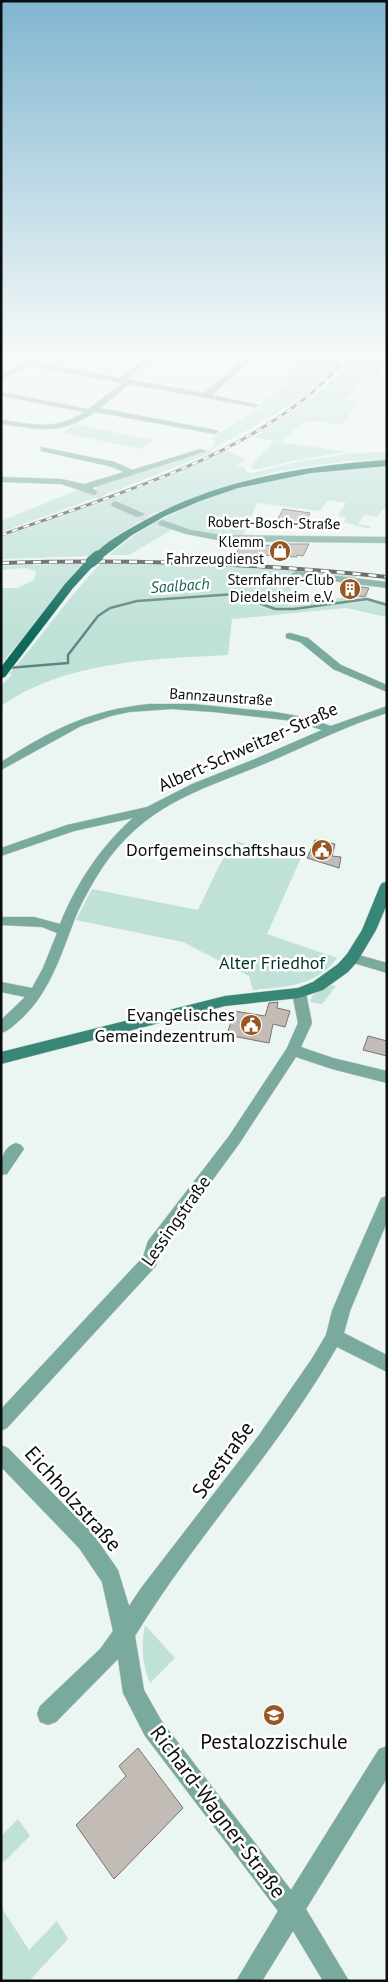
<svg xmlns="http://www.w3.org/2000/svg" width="388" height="1982" font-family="'PT Sans',sans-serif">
<rect width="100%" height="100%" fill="#ebf5f2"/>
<path fill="#bfe1d8" d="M307 357H344C308 399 258 425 210 450L213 452 123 488 1 532V521L78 490 89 492 97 489 95 486 209 451 216 441 212 440 215 436 259 409 263 403 281 388 298 366 296 365Z
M354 357H387L378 378 366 377 345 400 358 402 343 425C307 420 308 415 282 442L347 452 297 460 254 470 250 466 274 441 253 437C290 415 327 391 354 357Z
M75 424 153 440 141 449 63 433Z
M226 450 246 460 237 465 246 468V471L252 473 298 462 353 453 387 452V460L348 461 278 471 239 482 154 513 116 536 92 556 1 559V537L150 484Z
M387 465V510L383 509 377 517 364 515 358 524 371 526 369 529 344 522 346 518 338 515 346 503 328 500 320 511 257 503 243 535 240 537 200 533 178 526 129 555H109C162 509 235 486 303 473 330 467 359 467 387 465Z
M102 562 254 567 356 576 355 582 294 575 288 606 303 604 311 599 330 600 349 596 387 602V617L346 608 232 619 228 655C152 659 65 661 1 706V686L12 675 9 674C41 638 68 597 102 562Z
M85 563 7 657 1 666V588H18L34 580 36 571 25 568 1 570V566Z
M235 841 301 858 267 934 337 958C317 986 285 987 253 990L249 976 183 942 76 920 92 889 198 910 219 866Z
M332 985 336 986 322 1004 310 1002 313 995Z
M145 1625 175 1658 150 1683C142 1664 141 1644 145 1625Z
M18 1819 30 1836 4 1862 1 1858V1836Z
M1 1907 29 1950 57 1921 68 1939 29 1981H1Z"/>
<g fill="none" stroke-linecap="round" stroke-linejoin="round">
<path stroke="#60867d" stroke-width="2.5" d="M8 668 68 663V655L98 616 110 608 137 601 235 594 275 609H294L367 599 387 605"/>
</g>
<path fill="#c2bbb6" stroke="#79726e" d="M283 509 310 513 303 526 276 523Z
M239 544 283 546 288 544H309L303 556 297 555V557L237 554Z
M355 586 369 588 365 597 351 595Z
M315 840 335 844 332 856 341 857 339 868 307 858Z
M278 1002 277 1008 290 1011 285 1027 273 1024 269 1043 227 1035 234 1011 265 1016 269 1003Z
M368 1036 387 1041V1056L363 1050Z
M138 1748 183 1808 114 1879 76 1825 126 1776 119 1766Z"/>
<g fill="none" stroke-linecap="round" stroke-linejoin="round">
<path stroke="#c9d2d0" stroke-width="8" stroke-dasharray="8 4" stroke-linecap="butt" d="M96 493 115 504
M140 515 162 523"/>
<g stroke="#c7d0ce" stroke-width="1">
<path id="street" d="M147 357H155L126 379 204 393 247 357H254L212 395 259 405 255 407 130 384 100 408 215 430 219 432 215 434 95 412C60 436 40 429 1 424V420C33 424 56 431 84 412L1 396V392L88 409 123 383 30 366 1 379V374L34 358 41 360 37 363 119 378Z
M41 447 115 462 132 470 200 449 207 451 92 488 98 492 94 495 61 484 1 482V477L61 479 84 484 124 472 109 466 41 451Z
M115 501 143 513 144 515 137 517 112 506 111 504Z
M162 520 191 530 222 535 387 537V543L222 541 186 534 159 525 158 523Z
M296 571 387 582V588L293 576 291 574Z
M290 633 308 638 341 665 387 685V692L333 669 300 642 286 638V634Z
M150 704H193L275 712 303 717 331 726 387 706V713C349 725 314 742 278 758 207 789 149 799 102 868 93 882 85 896 78 911 62 950 52 991 20 1020 14 1025 9 1031 1 1033V1020L25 997 1 992V982L32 988 43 968 57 933 42 927 1 925V917H34L60 924C76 884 101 846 133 818L74 831 1 856V848L67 825 147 807 192 784 255 759 322 730 294 721 214 712 171 709 129 712 111 716 81 726 1 770V762C52 730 89 710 150 704Z
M352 953 387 963V973L347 961 345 958 347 955Z
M299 988 304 989 306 993 312 1023 301 1047 333 1058 387 1071V1083L332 1069 296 1057 239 1144 162 1249 156 1266 7 1428 1 1431V1409L143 1257 148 1241 229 1136 287 1048 298 1023 292 993 294 989Z
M16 1143 21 1145 24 1149 7 1174 1 1175C1 1162 1 1148 16 1143Z
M387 1196V1222L350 1311 344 1333 387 1355V1372L337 1347C278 1450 196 1536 135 1636L144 1690 161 1720 291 1890 379 1749 387 1746V1778L306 1909 349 1981H323L293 1931 262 1981H236L278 1911 145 1736 123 1693 118 1659 56 1722 48 1725 40 1722 37 1714 40 1706 100 1649 113 1631 102 1582 79 1548 1 1467V1445L8 1448 93 1534 118 1570 129 1606 141 1588 259 1435 311 1360 326 1335 332 1311 348 1273 379 1203 381 1198Z"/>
</g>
<g stroke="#c7d0ce" stroke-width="1">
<path id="secondary" d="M387 882V904L376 930 357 962 348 972 323 990 299 998 225 1006 1 1064V1052L225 996 298 988 313 982 338 964 347 954 362 930 380 886 382 883Z"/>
</g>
<g stroke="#c7d0ce" stroke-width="1">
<path id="primary" d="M387 460V466L311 473 238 488 200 501 165 516 132 535 102 558H94L93 556C105 542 124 532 140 523 215 480 301 466 387 460Z
M91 559 96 562 95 564 73 588 5 677 1 678V667L65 584 87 560Z"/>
</g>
<use href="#street" fill="#7aaa9e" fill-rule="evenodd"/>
<use href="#secondary" fill="#378676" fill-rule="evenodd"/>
<use href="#primary" fill="#10695a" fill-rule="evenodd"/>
<g stroke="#454a49" stroke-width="3">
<path id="rail-far1" d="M1 535C100 500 221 465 304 399 320 387 334 372 348 357"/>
</g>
<g stroke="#454a49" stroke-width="4">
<path id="rail" d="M1 563C130 559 258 563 387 577"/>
</g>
<use href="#rail-far1" stroke="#fff" stroke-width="2" stroke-dasharray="6" stroke-linecap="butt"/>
<use href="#rail" stroke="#fff" stroke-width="2.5" stroke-dasharray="8" stroke-linecap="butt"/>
<g stroke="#c7d0ce" stroke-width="12" stroke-linecap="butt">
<path id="primary-bridge" d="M91 562 98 556"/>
</g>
<use href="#primary-bridge" stroke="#10695a" stroke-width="11"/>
</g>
<linearGradient id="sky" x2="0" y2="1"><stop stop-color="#80b6d0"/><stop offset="0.56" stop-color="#f6faf9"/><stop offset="1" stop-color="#f6faf9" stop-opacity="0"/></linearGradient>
<rect width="388" height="634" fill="url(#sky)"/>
<defs>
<g id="shop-disc" transform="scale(1.125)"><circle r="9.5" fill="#985623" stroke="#fff"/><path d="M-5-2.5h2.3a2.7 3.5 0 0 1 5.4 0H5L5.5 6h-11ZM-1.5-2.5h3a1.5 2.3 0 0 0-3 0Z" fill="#fff"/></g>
<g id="building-disc" transform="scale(1.125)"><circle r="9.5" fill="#985623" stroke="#fff"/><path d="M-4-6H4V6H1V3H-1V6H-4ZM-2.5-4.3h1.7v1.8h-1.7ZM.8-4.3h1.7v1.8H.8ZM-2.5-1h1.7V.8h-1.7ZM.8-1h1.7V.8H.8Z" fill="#fff"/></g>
<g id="civic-disc" transform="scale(1.125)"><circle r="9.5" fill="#985623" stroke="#fff"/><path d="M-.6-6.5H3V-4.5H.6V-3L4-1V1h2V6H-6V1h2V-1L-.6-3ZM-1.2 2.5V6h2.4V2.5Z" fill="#fff"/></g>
<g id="school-disc" transform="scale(1.125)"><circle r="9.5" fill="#985623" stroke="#fff"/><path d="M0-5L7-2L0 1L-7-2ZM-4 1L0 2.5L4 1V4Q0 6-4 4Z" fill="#fff"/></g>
</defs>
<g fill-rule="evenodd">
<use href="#shop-disc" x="280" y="551"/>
<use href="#building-disc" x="350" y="589"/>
<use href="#civic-disc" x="322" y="850"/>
<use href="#civic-disc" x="251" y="1025"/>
<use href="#school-disc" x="274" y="1715"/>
</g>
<g text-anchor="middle" stroke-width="5" stroke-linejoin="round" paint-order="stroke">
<g font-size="15" fill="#0b0e0e" stroke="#fff">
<text transform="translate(274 523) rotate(1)" y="5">Robert-Bosch-Straße</text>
<text transform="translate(221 697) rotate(4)" y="5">Bannzaunstraße</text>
</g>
<g font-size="15" fill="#0b0e0e" stroke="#fff" text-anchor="end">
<text x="264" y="547">Klemm<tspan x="264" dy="17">Fahrzeugdienst</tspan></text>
<text x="334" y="585">Sternfahrer-Club<tspan x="334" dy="17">Diedelsheim e.V.</tspan></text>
</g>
<g font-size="16" font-style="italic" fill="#1c6255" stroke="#fff">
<text transform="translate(180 585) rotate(-4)" y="6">Saalbach</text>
</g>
<g font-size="18" fill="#0b0e0e" stroke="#fff">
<text transform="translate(248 747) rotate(-24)" y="6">Albert-Schweitzer-Straße</text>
<text transform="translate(176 1221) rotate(-55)" y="6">Lessingstraße</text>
</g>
<g font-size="18" fill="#0b0e0e" stroke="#fff" text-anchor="end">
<text x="306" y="856">Dorfgemeinschaftshaus</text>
<text x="235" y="1021">Evangelisches<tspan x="235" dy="21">Gemeindezentrum</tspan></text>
</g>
<g font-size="18" fill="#00322a" stroke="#fff">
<text x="272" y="969">Alter Friedhof</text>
</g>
<g font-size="21" fill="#0b0e0e" stroke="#fff">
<text transform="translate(223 1460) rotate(-54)" y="7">Seestraße</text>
<text transform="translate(73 1499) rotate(48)" y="7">Eichholzstraße</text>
<text transform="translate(218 1812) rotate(53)" y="7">Richard-Wagner-Straße</text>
</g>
<g font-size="21" fill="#0b0e0e" stroke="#fff">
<text x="274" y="1749">Pestalozzischule</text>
</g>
</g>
<rect width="388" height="1982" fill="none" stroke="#0b0e0e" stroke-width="5"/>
</svg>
